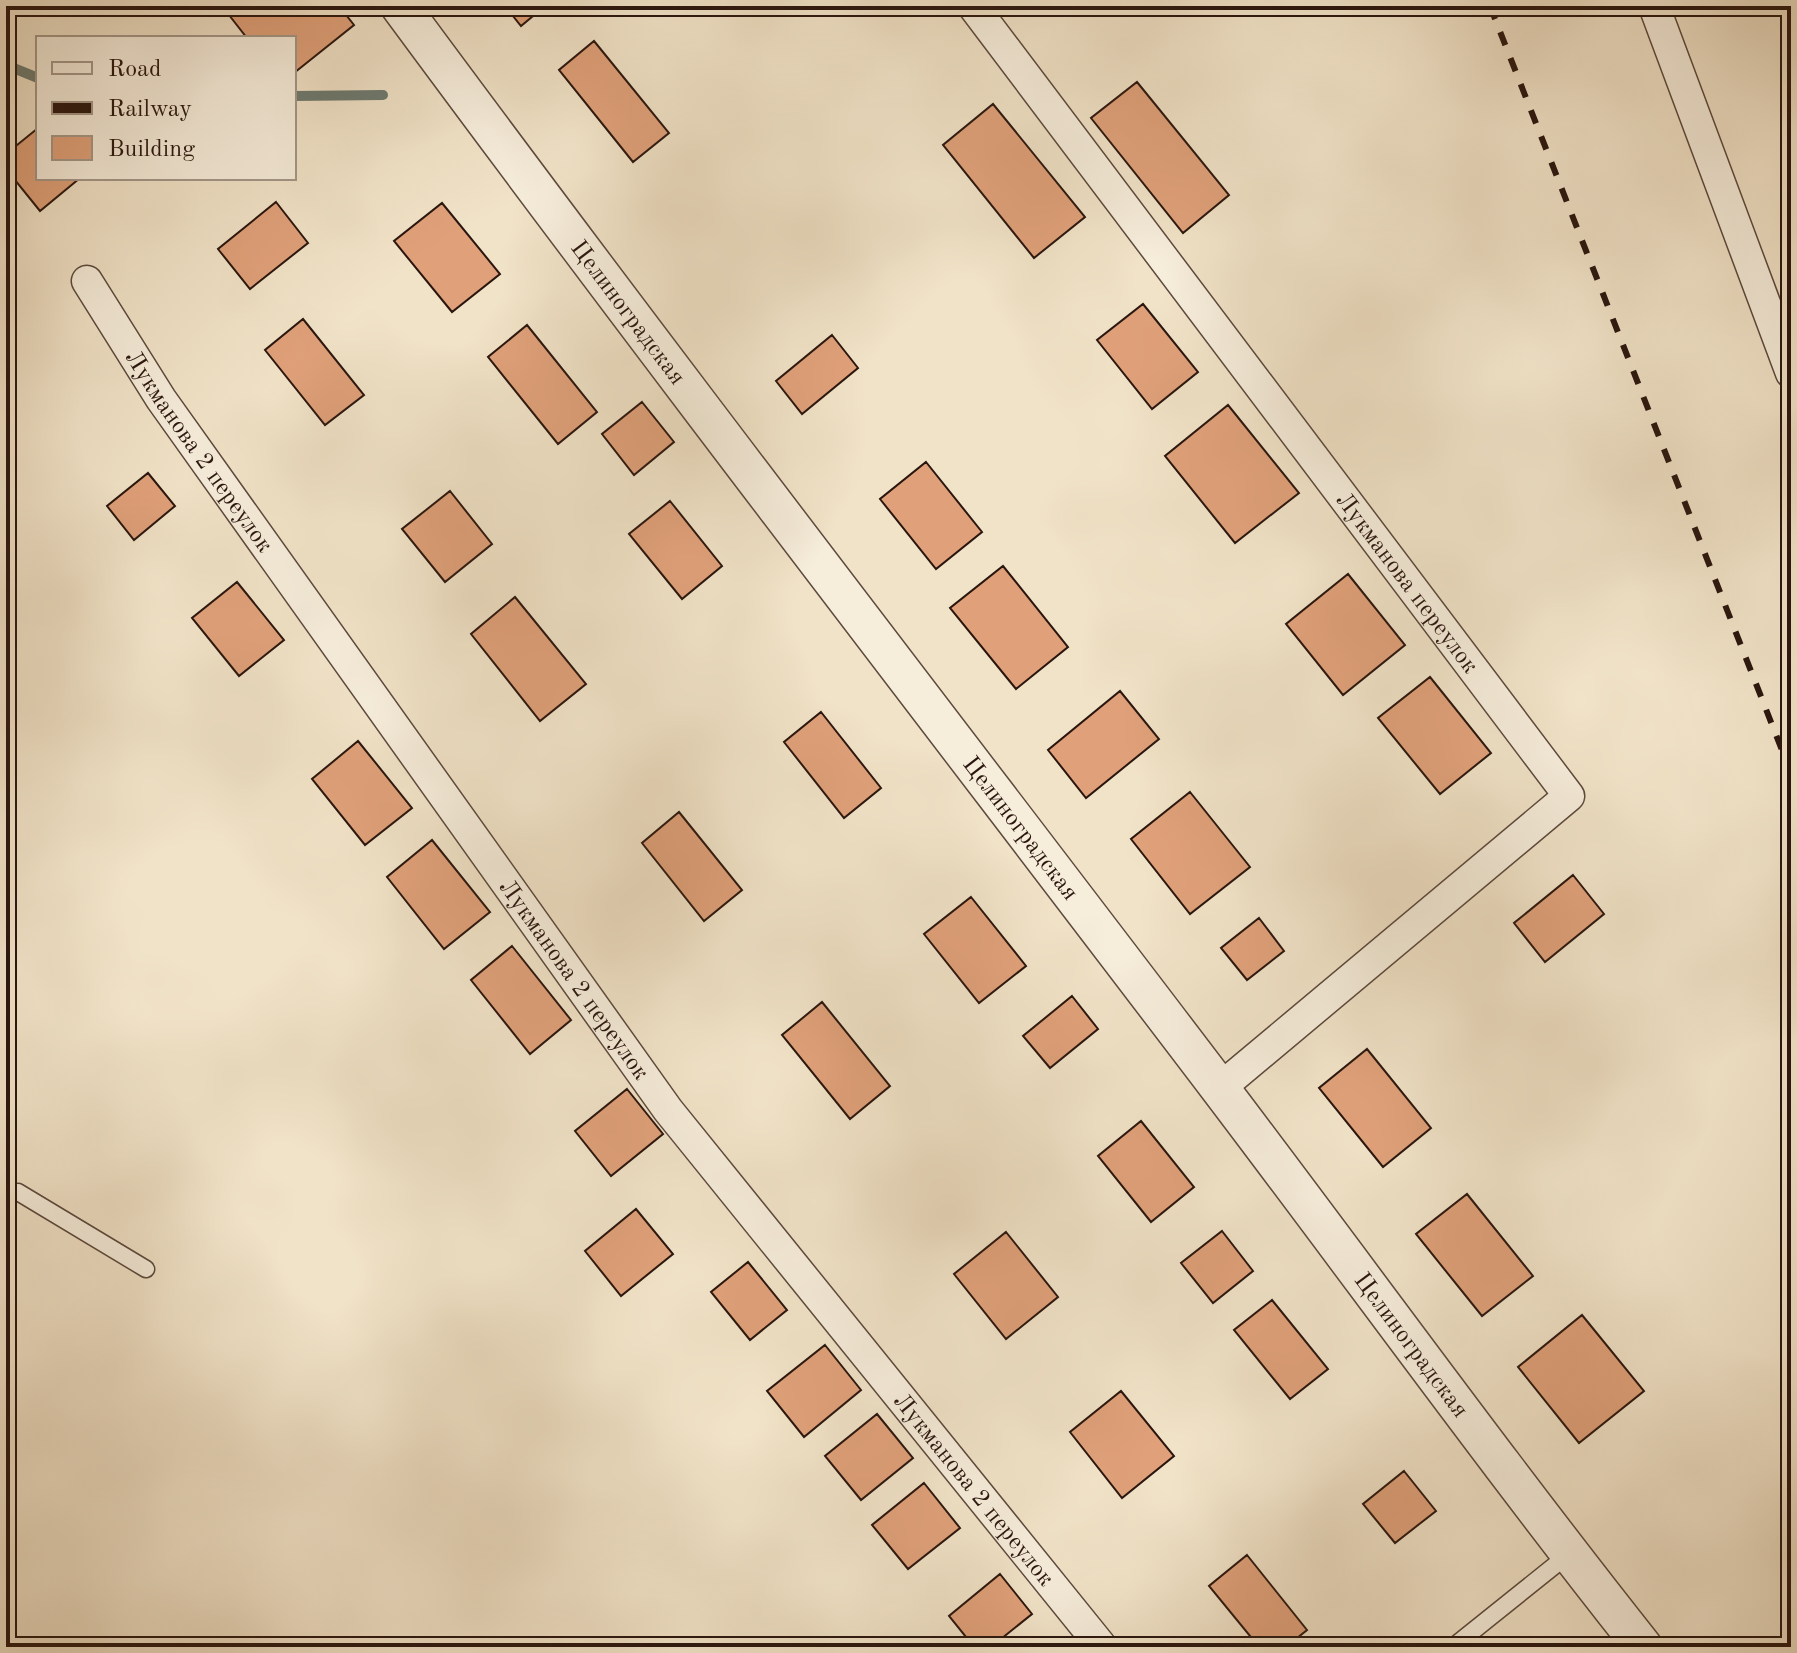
<svg xmlns="http://www.w3.org/2000/svg" width="1797" height="1653" font-family="'Old Standard TT',serif">
<rect width="100%" height="100%" fill="#f1e3c8"/>
<filter id="stains"><feTurbulence type="fractalNoise" baseFrequency=".0025" numOctaves="4"/><feColorMatrix values="0 0 0 0 .2 0 0 0 0 .09 0 0 0 0 .02 0 0 0 .5 -.17"/></filter>
<radialGradient id="worn" r=".72"><stop offset=".6" stop-color="#630" stop-opacity="0"/><stop offset="1" stop-color="#630" stop-opacity=".3"/></radialGradient>
<g fill="none" stroke-linecap="round" stroke-linejoin="round">
<path stroke="#6e7b71" stroke-width="10" d="M6 65 38 78
M294 96 383 95"/>
</g>
<path fill="#e0a17a" stroke="#2a160f" stroke-width="2" d="M222 6H339L354 25 294 73V38H247Z
M505 6H545L521 26Z
M594 41 669 133 633 162 559 70Z
M1137 82 1229 195 1183 233 1091 118Z
M993 104 1085 217 1034 258 943 145Z
M38 128V178H80L40 211 6 169V154Z
M276 202 308 243 250 289 218 249Z
M442 203 500 274 452 312 394 241Z
M1143 304 1198 372 1152 409 1097 340Z
M303 319 364 395 325 425 265 350Z
M527 325 597 412 558 444 488 357Z
M832 335 858 368 802 414 776 381Z
M642 402 674 442 634 475 602 434Z
M1228 405 1299 493 1235 543 1165 456Z
M926 462 982 532 936 569 880 499Z
M148 473 175 506 134 540 107 506Z
M450 491 492 544 445 582 402 529Z
M670 501 722 566 682 599 629 534Z
M1003 566 1068 647 1016 689 950 608Z
M1348 574 1405 645 1343 695 1286 624Z
M237 582 284 640 239 676 192 618Z
M515 597 586 684 540 721 471 634Z
M1430 677 1491 753 1440 794 1378 718Z
M1120 691 1159 739 1086 798 1048 750Z
M821 712 881 788 844 818 784 742Z
M358 741 412 808 365 845 312 779Z
M1190 792 1250 867 1190 914 1131 839Z
M679 812 742 890 704 921 642 843Z
M432 840 490 912 444 949 387 877Z
M1573 875 1604 914 1545 962 1514 923Z
M971 897 1026 966 979 1003 924 934Z
M1259 918 1284 951 1247 980 1221 948Z
M512 946 571 1020 530 1054 471 980Z
M1072 996 1098 1029 1050 1068 1023 1036Z
M822 1002 890 1086 850 1119 782 1035Z
M1367 1049 1431 1128 1383 1167 1319 1088Z
M627 1089 663 1134 611 1176 575 1131Z
M1141 1121 1194 1187 1151 1222 1098 1156Z
M1467 1194 1533 1276 1482 1316 1416 1234Z
M636 1209 673 1254 621 1296 585 1251Z
M1222 1231 1253 1271 1213 1303 1181 1263Z
M1006 1232 1058 1297 1006 1339 954 1274Z
M748 1262 787 1310 750 1340 711 1292Z
M1272 1300 1328 1369 1290 1399 1234 1330Z
M1582 1315 1644 1391 1579 1443 1518 1367Z
M825 1345 861 1390 804 1437 767 1391Z
M1121 1391 1174 1456 1122 1498 1070 1432Z
M877 1414 913 1458 861 1500 825 1456Z
M1404 1471 1436 1511 1395 1543 1363 1504Z
M924 1483 960 1528 908 1569 872 1525Z
M1247 1555 1307 1630 1286 1647H1259L1209 1586Z
M1000 1574 1032 1614 991 1647H974L949 1616Z"/>
<g fill="none" stroke-linecap="round" stroke-linejoin="round">
<g stroke="#5c493d" stroke-width="19">
<path id="service" d="M6 1194 18 1192 146 1269
M1453 1647 1569 1554"/>
</g>
<g stroke="#5c493d" stroke-width="33">
<g id="minor">
<path id="s1" d="M973 6 1569 796 1220 1088"/>
<path d="M1654 6 1791 373"/>
<path id="s2" d="M87 281 161 399 668 1110 1102 1647"/>
</g>
</g>
<g stroke="#5c493d" stroke-width="41">
<g id="tertiary">
<path id="s3" d="M400 6C668 369 945 727 1218 1086 1360 1273 1497 1463 1643 1647"/>
</g>
</g>
<use href="#service" stroke="#f6eddb" stroke-width="16"/>
<use href="#minor" stroke="#f6eddb" stroke-width="30"/>
<use href="#tertiary" stroke="#f6eddb" stroke-width="38"/>
<path stroke="#2a160f" stroke-width="6" stroke-dasharray="14 14" stroke-linecap="butt" d="M1490 6 1791 773"/>
</g>
<g text-anchor="middle" stroke-width="7" stroke-linejoin="round" paint-order="stroke">
<g font-size="24" fill="#2a160f" stroke="#f6eddb">
<text dy="8" stroke="none"><textPath href="#s3" startOffset="382">Целиноградская</textPath></text>
<text dy="8" stroke="none"><textPath href="#s2" startOffset="204">Лукманова 2 переулок</textPath></text>
<text dy="8" stroke="none"><textPath href="#s1" startOffset="722">Лукманова переулок</textPath></text>
<text dy="8" stroke="none"><textPath href="#s3" startOffset="1030">Целиноградская</textPath></text>
<text dy="8" stroke="none"><textPath href="#s2" startOffset="852">Лукманова 2 переулок</textPath></text>
<text dy="8" stroke="none"><textPath href="#s3" startOffset="1678">Целиноградская</textPath></text>
<text dy="8" stroke="none"><textPath href="#s2" startOffset="1500">Лукманова 2 переулок</textPath></text>
</g>
</g>
<rect width="1797" height="1653" fill="none" stroke="#f1e3c8" stroke-width="32"/>
<rect x="8" y="8" width="1781" height="1637" fill="none" stroke="#2a160f" stroke-width="4"/>
<rect x="16" y="16" width="1765" height="1621" fill="none" stroke="#2a160f" stroke-width="2"/>
<rect x="36" y="36" width="260" height="144" fill="#f6eddb" stroke="#a49789" stroke-width="2"/>
<rect x="52" y="62" width="40" height="12" fill="#f6eddb" stroke="#a49789" stroke-width="2"/>
<text x="108" y="76" font-size="24" fill="#2a160f">Road</text>
<rect x="52" y="102" width="40" height="12" fill="#2a160f" stroke="#a49789" stroke-width="2"/>
<text x="108" y="116" font-size="24" fill="#2a160f">Railway</text>
<rect x="52" y="136" width="40" height="24" fill="#e0a17a" stroke="#a49789" stroke-width="2"/>
<text x="108" y="156" font-size="24" fill="#2a160f">Building</text>
<rect width="100%" height="100%" filter="url(#stains)"/>
<rect width="100%" height="100%" fill="url(#worn)"/>
</svg>
